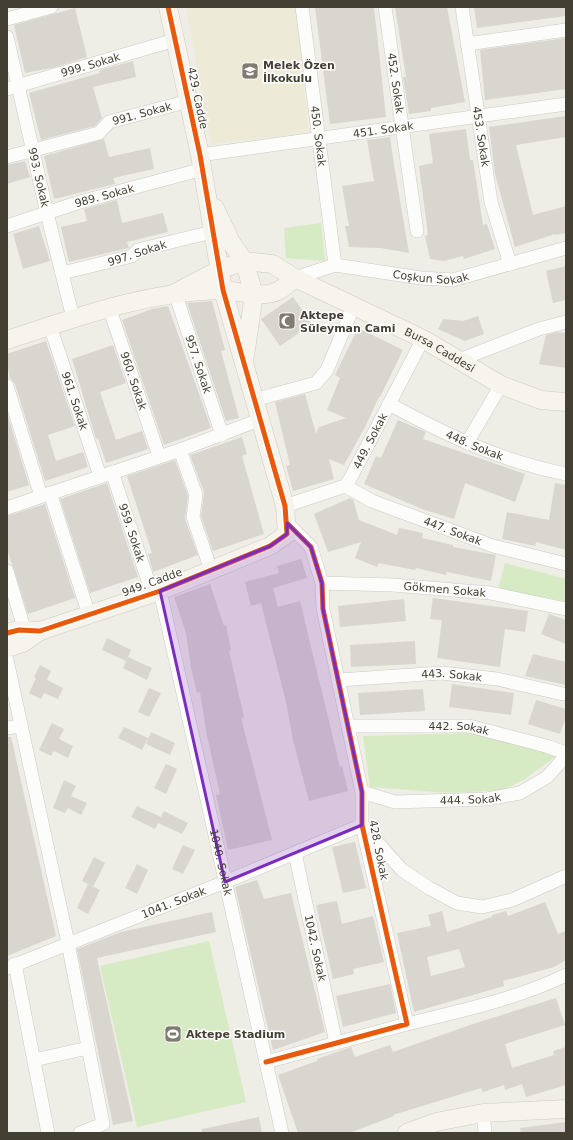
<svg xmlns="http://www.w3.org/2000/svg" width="573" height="1140" font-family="'DejaVu Sans',sans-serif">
<rect width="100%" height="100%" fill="#eeede6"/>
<path fill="#edead8" d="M186 7H296L309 134 211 144Z"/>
<path fill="#d6eac4" d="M321 223 325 261 286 258 284 228Z
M505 563 566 579V601L498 590Z
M476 733 559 754 525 779 503 790 451 793 370 787 363 736Z
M209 941 246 1102 137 1127 100 966Z"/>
<path fill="#d8d6cf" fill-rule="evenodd" d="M315 7H374L386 117 330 124Z
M395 7H447L465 102 431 108V111L409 114 403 77H406Z
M474 7H566V16L477 28Z
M75 8 87 57 56 67 25 73 14 25Z
M566 38V89L485 100 480 50Z
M133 61 136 77 93 87 102 118 95 126 41 140 29 93 100 73V70Z
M566 116V137L516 145 533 215 566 206V233L555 235V234L515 247 495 174 489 127Z
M466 129 470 160H473L483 225 487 224 495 249 464 259 463 256 444 261 430 259 425 236 428 235 419 166 433 163 429 134Z
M390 137 394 165 409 253 381 248 349 247 345 226H349L342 186 374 181 367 140Z
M104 139 109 157 150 148 154 169 113 178 115 184 54 199 44 156Z
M25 161 30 177 7 184V165Z
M117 200 122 223 163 213 168 232 127 242 129 248 69 262 61 227 87 221 84 209Z
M39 226 50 261 23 269 13 234Z
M566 266V300L553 303 546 271Z
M293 297 312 324 280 346 261 319Z
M212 301 225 350 221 351 239 418 226 421 187 303Z
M168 306 211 428 164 445 122 320 152 309Z
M478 316 484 334 465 341 438 329 443 319 463 321Z
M358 328 403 350 380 397H379L365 427 344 465 329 459 334 479 293 491 286 466 290 465 275 402 305 394 316 434 319 427 346 418 327 410 340 378 335 375Z
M557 332 566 333V368L539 364 546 335Z
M46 341 75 426 48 435 56 461 83 452 88 467 45 481 15 384 10 378 7 364V354Z
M113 345 126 383 100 392 116 440 142 431 148 449 106 463 98 438 96 439 72 359Z
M7 413 29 485 7 492Z
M398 420 426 432 423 439 525 474 515 502 465 483 454 519 422 509 364 484 376 456 381 458Z
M242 437 247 454 242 456 264 534 213 551 201 516 204 492 190 455Z
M175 460 188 496 185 519 198 555 153 572 148 554 152 553 127 476Z
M107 483 138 577 90 593 60 499Z
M555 483 566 485V550L536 542 535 546 502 539 507 512 549 520Z
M350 498 353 499 359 520 397 535 399 528 423 533 422 538 453 545V547L496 555 491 581 447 572 446 575 416 568 415 570 379 563 377 567 355 558 361 542 328 552 314 514Z
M45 504 75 598 28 614 7 549V516Z
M301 559 307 578 273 588 278 607 300 601 340 767 342 766 348 791 309 801 293 740 286 702 261 603 251 606 245 582 279 573 277 566Z
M210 584 224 626 226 625 231 650 229 651 244 717 241 718 272 840 228 850 216 795 220 794 207 736 200 692 197 693 191 668 186 633 174 597Z
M433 598 528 611 525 632 505 629 500 667 437 658 442 620 430 619Z
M404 599 406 621 340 627 338 606Z
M549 614 566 620V644L541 634Z
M107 638 131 650 128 657 152 668 147 680 123 668 128 657 126 661 102 650Z
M415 641 416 664 351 667 350 645Z
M533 654 566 662V685L525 676Z
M40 665 51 671 47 680 63 688 58 699 44 693 41 699 29 693 36 678 34 677Z
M452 684 514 693 511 715 449 707Z
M149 688 161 693 149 717 138 712Z
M423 689 425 711 360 715 358 693Z
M536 700 566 709V717L560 734 528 724Z
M52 723 64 729 59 739 73 746 68 758 54 751 51 756 39 750Z
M124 727 148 738 142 750 118 738Z
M151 732 175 743 170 755 146 744Z
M7 737H11L56 936 7 956Z
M166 764 177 769 166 794 154 788Z
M64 780 76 786 71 796 87 803 81 815 68 808 65 813 53 808Z
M137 806 161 817 155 829 131 817Z
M164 811 188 823 182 834 158 823Z
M355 842 366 888 343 893 332 847Z
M183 845 195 850 183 874 172 869Z
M94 857 105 863 93 887 82 881Z
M137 864 148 870 137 894 125 888Z
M257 880 264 899 291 893 325 1032 273 1050 235 887Z
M88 884 100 890 88 914 77 908Z
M337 901 342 924 373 916 384 962 353 969 354 974 333 979 316 905Z
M545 902 558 934 566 931V960L554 967 503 981 504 986 414 1012 397 933 431 926 428 915 442 911 447 932 492 917V915L506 911 508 916ZM459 949 465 967 431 976 427 957Z
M212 912 216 932 97 958 133 1121 113 1125 77 949 121 932Z
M390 984 396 1013 343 1027 336 996Z
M556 998 565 1025 505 1044 512 1068 554 1055 553 1051 566 1047V1085L526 1097 522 1084 505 1090 504 1085 483 1092 481 1088 393 1115 394 1116 349 1133H298L278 1075 317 1061V1059L351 1047 355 1057 390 1045 393 1052 473 1024Z
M259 1117 262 1133H202V1129Z
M566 1122V1133H521L520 1128Z"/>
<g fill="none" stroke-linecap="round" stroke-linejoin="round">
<g stroke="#cccac4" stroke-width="14">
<g id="street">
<path id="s1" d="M302 7 335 265"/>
<path id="s2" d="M385 7 417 231"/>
<path id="s3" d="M462 7 491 202 510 264"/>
<path d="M7 19 51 7"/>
<path id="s4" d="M7 37 47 213 73 318"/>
<path d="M467 44 566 30"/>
<path id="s5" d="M7 89 175 40"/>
<path id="s6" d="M200 155 566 104"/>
<path id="s7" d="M7 157 99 133 109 122 189 101"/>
<path id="s8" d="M7 226 80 202 203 169"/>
<path d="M62 273 132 256 138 250 212 232"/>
<path id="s9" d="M295 278 335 265 421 278 453 280 566 248"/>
<path id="s10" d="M175 293 222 435"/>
<path id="s11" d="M109 307 159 456"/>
<path id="s12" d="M50 326 100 476"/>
<path d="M459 360 539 329 566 322"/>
<path d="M7 386 41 496"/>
<path d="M254 400 316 383 327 370 354 305"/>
<path id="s13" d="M389 404C447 435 500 461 566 474"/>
<path d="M467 443 501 385"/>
<path d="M180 450 196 495 193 517 211 570"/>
<path id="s14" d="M112 472 152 593"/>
<path id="s15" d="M345 486 372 501 493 546 566 564"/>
<path d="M50 493 89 615"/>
<path id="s16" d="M285 506 345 486 350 479 423 339"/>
<path d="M7 508 180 450 259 420"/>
<path d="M7 571 27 638"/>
<path id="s17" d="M322 583 393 585 490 593 566 609"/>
<path id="s18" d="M160 591 282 1133"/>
<path d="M7 660 68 943 103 1124 80 1133"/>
<path id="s19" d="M339 680 441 673 497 679 563 694"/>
<path id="s20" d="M348 726H469L546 746 566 753"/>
<path d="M7 728 21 726"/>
<path id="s21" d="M362 792 395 802 487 799 520 793 547 777 566 756"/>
<path id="s22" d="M295 853 336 1043"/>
<path d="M15 964 48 1133"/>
<path id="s23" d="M7 968 225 882 362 825 402 870 429 888 457 903 482 907 512 900 566 876"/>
<path d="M407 1024C460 1011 517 999 566 975"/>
<path d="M34 1060 88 1048"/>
<path d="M266 1062 407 1024 362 825V792L323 609 322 583 311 547 287 523"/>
<path d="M483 1113 485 1133"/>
</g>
</g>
<g stroke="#ceccbd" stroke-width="19">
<g id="secondary">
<path d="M215 208 231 242 244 261 254 294 245 356"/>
<path id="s24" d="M175 293 219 270 244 261 272 264 295 278 423 339 501 385 541 400 566 402"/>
<path d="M7 340C78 317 145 292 220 290 237 290 262 299 278 291 284 288 290 282 295 278"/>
<path d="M7 633 19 630 40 631 160 591 270 546 287 534 285 506 223 290 200 155 168 7"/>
<path d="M7 648 23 643 40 631"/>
<path d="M407 1133 436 1122 483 1113 566 1109"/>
</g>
</g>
<use href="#street" stroke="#fcfcfb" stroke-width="13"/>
<use href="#secondary" stroke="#f6f4ec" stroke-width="18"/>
<g stroke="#fff" stroke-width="8">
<path id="cycleway" d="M7 633 19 630 40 631 160 591 270 546 287 534 285 506 223 290 200 155 168 7
M266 1062 407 1024 362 825V792L323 609 322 583 311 547 287 523"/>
</g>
<use href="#cycleway" stroke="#e8590c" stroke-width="5"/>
</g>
<path fill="#7b2cbf" fill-opacity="0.2" stroke="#7b2cbf" stroke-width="3" stroke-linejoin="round" d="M287 523 311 547 322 583 323 609 362 792V825L225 882 160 591 270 546 287 534Z"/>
<defs>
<g id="school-square" transform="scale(0.9)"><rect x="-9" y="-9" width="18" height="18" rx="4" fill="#807c72" stroke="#fff"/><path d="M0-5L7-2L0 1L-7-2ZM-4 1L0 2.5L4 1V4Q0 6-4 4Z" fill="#fff"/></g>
<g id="mosque-square" transform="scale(0.9)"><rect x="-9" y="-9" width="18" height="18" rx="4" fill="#807c72" stroke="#fff"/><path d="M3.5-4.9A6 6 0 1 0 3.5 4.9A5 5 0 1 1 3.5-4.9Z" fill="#fff"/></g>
<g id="stadium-square" transform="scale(0.9)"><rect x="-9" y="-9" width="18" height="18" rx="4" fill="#807c72" stroke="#fff"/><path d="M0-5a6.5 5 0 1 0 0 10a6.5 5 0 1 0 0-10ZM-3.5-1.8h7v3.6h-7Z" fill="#fff"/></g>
</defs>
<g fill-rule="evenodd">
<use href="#school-square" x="250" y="71"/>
<use href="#mosque-square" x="287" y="321"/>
<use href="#stadium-square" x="173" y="1034"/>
</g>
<g text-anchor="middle" stroke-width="3" stroke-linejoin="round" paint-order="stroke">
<g font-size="11" fill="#443f33" stroke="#fff">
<text dy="4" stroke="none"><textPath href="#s5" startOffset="87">999. Sokak</textPath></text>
<text dy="4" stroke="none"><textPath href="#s2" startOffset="77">452. Sokak</textPath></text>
<text transform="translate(198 98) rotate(78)" y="4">429. Cadde</text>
<text dy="4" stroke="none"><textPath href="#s7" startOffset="144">991. Sokak</textPath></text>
<text dy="4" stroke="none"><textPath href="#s6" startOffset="185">451. Sokak</textPath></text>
<text dy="4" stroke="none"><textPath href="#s1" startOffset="130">450. Sokak</textPath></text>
<text dy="4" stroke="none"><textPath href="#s3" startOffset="131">453. Sokak</textPath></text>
<text dy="4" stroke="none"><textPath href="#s4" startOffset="144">993. Sokak</textPath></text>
<text dy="4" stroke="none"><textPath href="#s8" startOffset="102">989. Sokak</textPath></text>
<text transform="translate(137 253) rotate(-18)" y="4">997. Sokak</text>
<text dy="4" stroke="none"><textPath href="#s9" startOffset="139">Coşkun Sokak</textPath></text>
<text dy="4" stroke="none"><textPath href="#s24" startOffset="293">Bursa Caddesi</textPath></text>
<text dy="4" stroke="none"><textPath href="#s10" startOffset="75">957. Sokak</textPath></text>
<text dy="4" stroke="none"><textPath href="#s11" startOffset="78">960. Sokak</textPath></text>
<text dy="4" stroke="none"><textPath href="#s12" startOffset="79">961. Sokak</textPath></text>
<text dy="4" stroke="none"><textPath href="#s16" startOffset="115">449. Sokak</textPath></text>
<text dy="4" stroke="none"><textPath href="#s13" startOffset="95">448. Sokak</textPath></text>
<text dy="4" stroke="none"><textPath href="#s15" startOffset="117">447. Sokak</textPath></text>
<text dy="4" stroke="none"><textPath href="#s14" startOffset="64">959. Sokak</textPath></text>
<text transform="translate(152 582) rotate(-20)" y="4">949. Cadde</text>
<text dy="4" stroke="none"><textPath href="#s17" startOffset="123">Gökmen Sokak</textPath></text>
<text dy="4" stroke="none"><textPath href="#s19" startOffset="113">443. Sokak</textPath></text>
<text dy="4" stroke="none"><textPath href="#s20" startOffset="111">442. Sokak</textPath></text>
<text dy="4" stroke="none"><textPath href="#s21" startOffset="110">444. Sokak</textPath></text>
<text transform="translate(379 850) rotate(79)" y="4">428. Sokak</text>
<text dy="4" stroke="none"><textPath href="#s18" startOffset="278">1040. Sokak</textPath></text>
<text dy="4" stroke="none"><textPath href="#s23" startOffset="179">1041. Sokak</textPath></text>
<text dy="4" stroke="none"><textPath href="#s22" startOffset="97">1042. Sokak</textPath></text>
</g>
<g font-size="11" font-weight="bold" fill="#443f33" stroke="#fff" text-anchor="start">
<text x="263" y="69">Melek Özen<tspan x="263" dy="13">İlkokulu</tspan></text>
<text x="300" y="319">Aktepe<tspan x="300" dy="13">Süleyman Cami</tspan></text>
<text x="186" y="1038">Aktepe Stadium</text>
</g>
</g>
<rect width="573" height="1140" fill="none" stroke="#443f33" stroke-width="16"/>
</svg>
